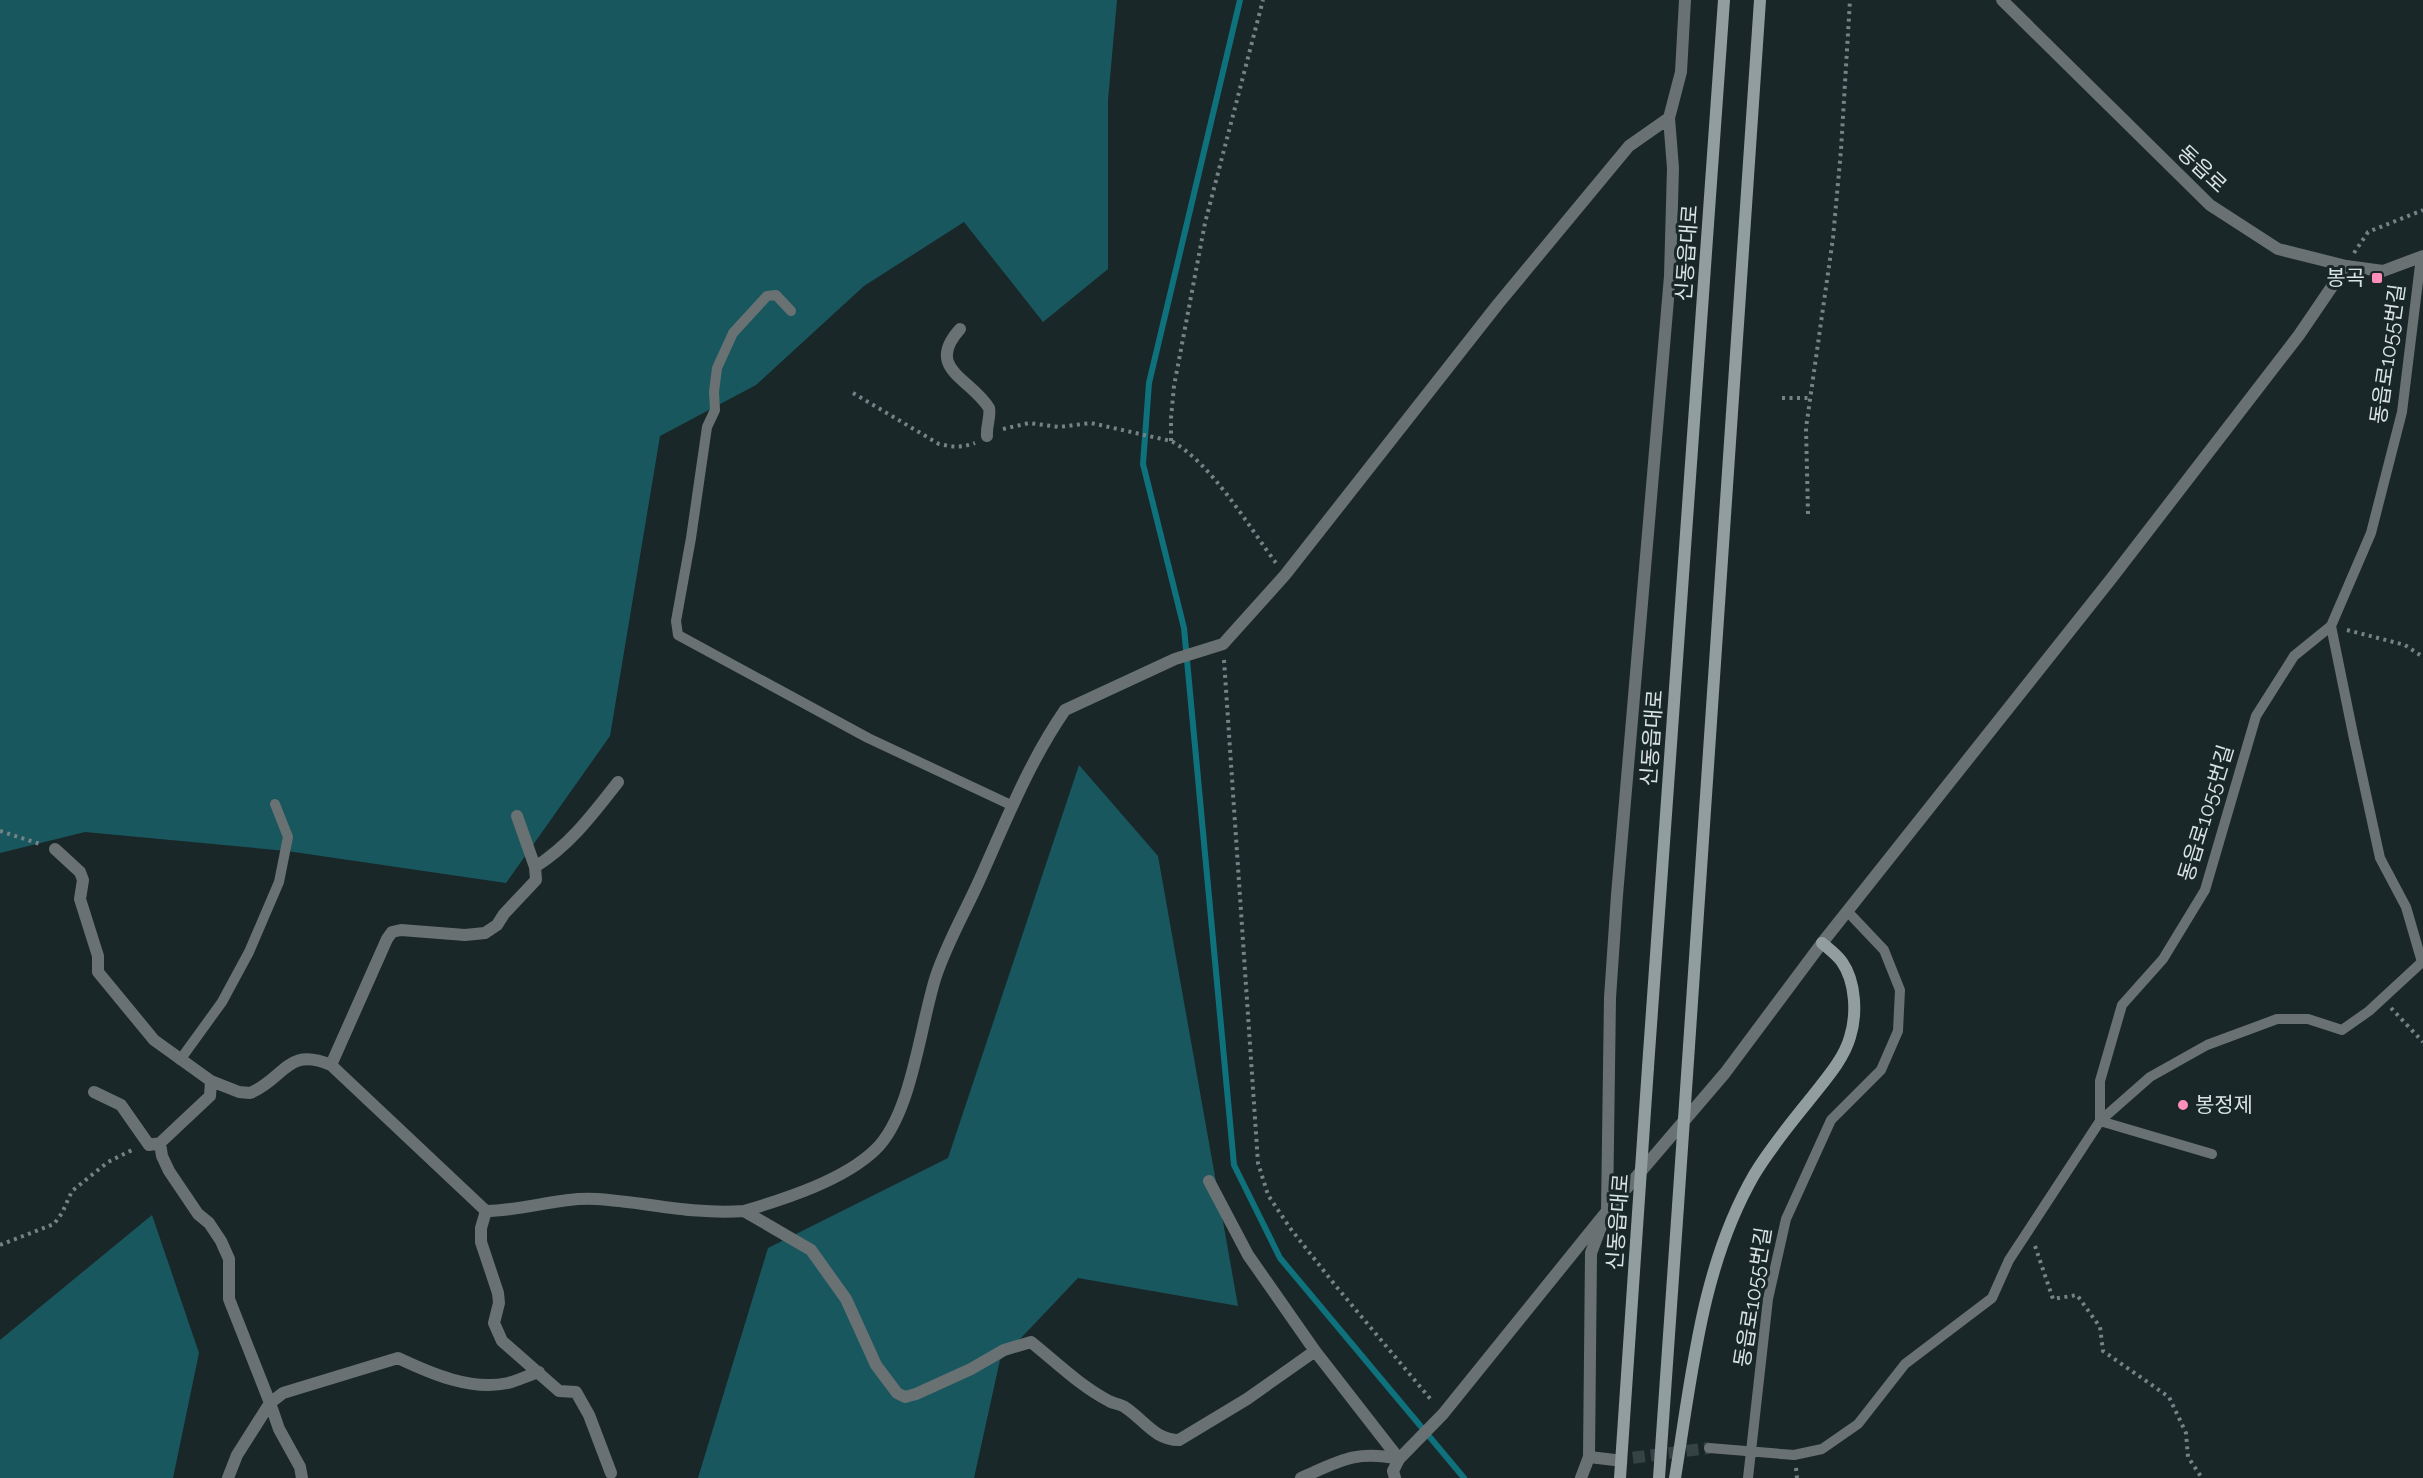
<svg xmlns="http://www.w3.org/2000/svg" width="2423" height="1478" font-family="Raleway,'Noto Sans KR',sans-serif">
<rect width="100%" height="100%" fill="#192729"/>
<path fill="#19575f" d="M0 0H1117L1108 100V269L1043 322 964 222 864 286 756 385 660 436 610 736 506 883 287 851 85 832 0 853Z
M1079 765 1158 856 1238 1306 1078 1278 1000 1360 974 1478H698L768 1248 948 1158Z
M152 1215 199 1353 173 1478H0V1340Z"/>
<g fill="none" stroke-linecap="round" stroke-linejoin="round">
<path stroke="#0e717b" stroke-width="6" d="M1240 0 1149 383 1143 464 1184 628 1234 1165 1280 1258 1464 1478"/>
<path stroke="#364345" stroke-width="12" stroke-dasharray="12 6" stroke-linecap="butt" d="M1615 1460 1709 1448"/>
<path stroke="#768284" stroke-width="4" stroke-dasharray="3 4.5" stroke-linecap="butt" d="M2354 253 2368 232 2423 210
M853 393 939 444C952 447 962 448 975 443
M1782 398H1809
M1003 429 1029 423 1059 427 1091 423 1171 441C1211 462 1249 527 1276 563
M1171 441V418L1174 386 1205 223 1263 0
M1808 514 1806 428 1833 238 1841 150 1850 0
M2347 630 2405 645 2423 657
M1224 660 1258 1163 1268 1195 1290 1228 1335 1285 1433 1402
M0 831 40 844
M2391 1008 2423 1042
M0 1245 54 1224 62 1213 72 1191 108 1162 134 1149
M2035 1246 2053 1299 2077 1295 2100 1327 2103 1351 2169 1397 2186 1433 2188 1457 2202 1478
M1796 1468 1797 1478"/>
<path stroke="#6a7172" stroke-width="10" d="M791 311 776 295 767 296 733 333 717 368 714 392 715 410 707 427 691 538 676 621 678 635 868 738 1013 806
M2331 626 2353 734 2380 858 2406 907 2422 962
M180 1060 222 1002 249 952 279 882 288 837 275 804
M2100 1121 2150 1077 2207 1045 2277 1019H2308L2342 1030 2369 1011 2422 962
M2100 1121 2212 1154
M1709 1448 1794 1455 1822 1449 1858 1424 1905 1364 1992 1298 2009 1260 2100 1121V1081L2122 1005 2163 959 2205 890 2256 716 2294 656 2331 626 2371 533 2402 412 2421 257
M1748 1478 1768 1299 1786 1219 1831 1120 1881 1070 1898 1031 1900 990 1884 950 1848 912"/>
<path stroke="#6a7172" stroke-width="12" d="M1669 118 1681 72 1685 0
M960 329C924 369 971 378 989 408 991 417 986 426 987 436
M517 816 535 867 536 880 504 914 497 925 485 933 465 935 401 930 392 932 387 939 331 1065 486 1211C523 1211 559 1197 596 1199 647 1202 692 1215 744 1211
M55 849 80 872 83 880 80 899 98 956V972L154 1040 211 1081 239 1092 250 1093C285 1079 286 1046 331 1065
M535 867C570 845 593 814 618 782
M94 1092 121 1105 149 1145 160 1143 210 1096 211 1081
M160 1143 162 1156 169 1171 198 1214 209 1223 221 1241 229 1259V1299L270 1403 237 1455 228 1478
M1209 1181 1248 1255 1315 1351 1399 1459
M486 1211 481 1228V1242L498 1293 499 1303 494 1323 502 1341 559 1391 576 1392 589 1415 611 1473
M1315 1351 1247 1399 1179 1440C1155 1440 1144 1420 1126 1408 1121 1404 1114 1404 1109 1401 1080 1386 1056 1362 1031 1342L1004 1350 971 1369 916 1394 905 1397 897 1393 876 1365 846 1299 811 1250 744 1211C785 1199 844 1180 875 1150 912 1115 920 1025 936 976 947 943 965 912 979 881 1005 823 1029 762 1065 710L1175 659 1223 644 1285 575 1498 304 1629 146 1669 118 1673 168 1670 276 1617 895 1610 998 1607 1211
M1589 1457 1615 1460
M302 1478 300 1467 279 1429 270 1403 283 1393 398 1358C432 1374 471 1391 508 1383 519 1380 529 1375 539 1372
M1301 1478C1340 1461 1355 1450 1399 1459"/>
<path stroke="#6a7172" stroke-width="12" d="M2002 0 2210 205 2278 249 2346 266 2383 271 2423 256
M1395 1478 1393 1471 1399 1459 1443 1414 1607 1211 1725 1073 1822 943 2111 579 2299 335 2346 266
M1581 1478 1589 1457 1591 1253 1602 1224"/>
<path stroke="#919d9e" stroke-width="12" d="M1689 1046 1760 0
M1648 1067 1724 0
M1620 1478 1636 1242
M1659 1478 1678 1206
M1675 1478C1692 1375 1701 1267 1754 1175 1770 1148 1791 1123 1811 1098 1825 1080 1844 1059 1850 1037 1857 1015 1856 982 1842 962 1837 955 1829 949 1822 943"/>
<path stroke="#919d9e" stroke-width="12" d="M1678 1206 1689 1046
M1636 1242 1648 1067"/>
</g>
<g fill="#ff8eba" stroke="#192729" stroke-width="2">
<rect x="2371" y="272" width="12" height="12" rx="3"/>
<circle cx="2183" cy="1105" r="6"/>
</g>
<g text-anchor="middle" stroke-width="6" stroke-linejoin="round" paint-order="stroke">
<g font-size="21" fill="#d9e3e4" stroke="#192729">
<text transform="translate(2202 169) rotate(43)" y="7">동읍로</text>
<text transform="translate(1687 253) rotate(-86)" y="7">신동읍대로</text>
<text transform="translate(2388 354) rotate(-82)" y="7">동읍로1055번길</text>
<text transform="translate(1652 738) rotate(-86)" y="7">신동읍대로</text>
<text transform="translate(2206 813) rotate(-73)" y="7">동읍로1055번길</text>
<text transform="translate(1618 1222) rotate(-86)" y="7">신동읍대로</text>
<text transform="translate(1753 1297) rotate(-81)" y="7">동읍로1055번길</text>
</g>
<g font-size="21" fill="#d9e3e4" stroke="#192729" text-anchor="end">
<text x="2365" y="285">봉곡</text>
<text x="2195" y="1112" text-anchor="start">봉정제</text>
</g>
</g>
</svg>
